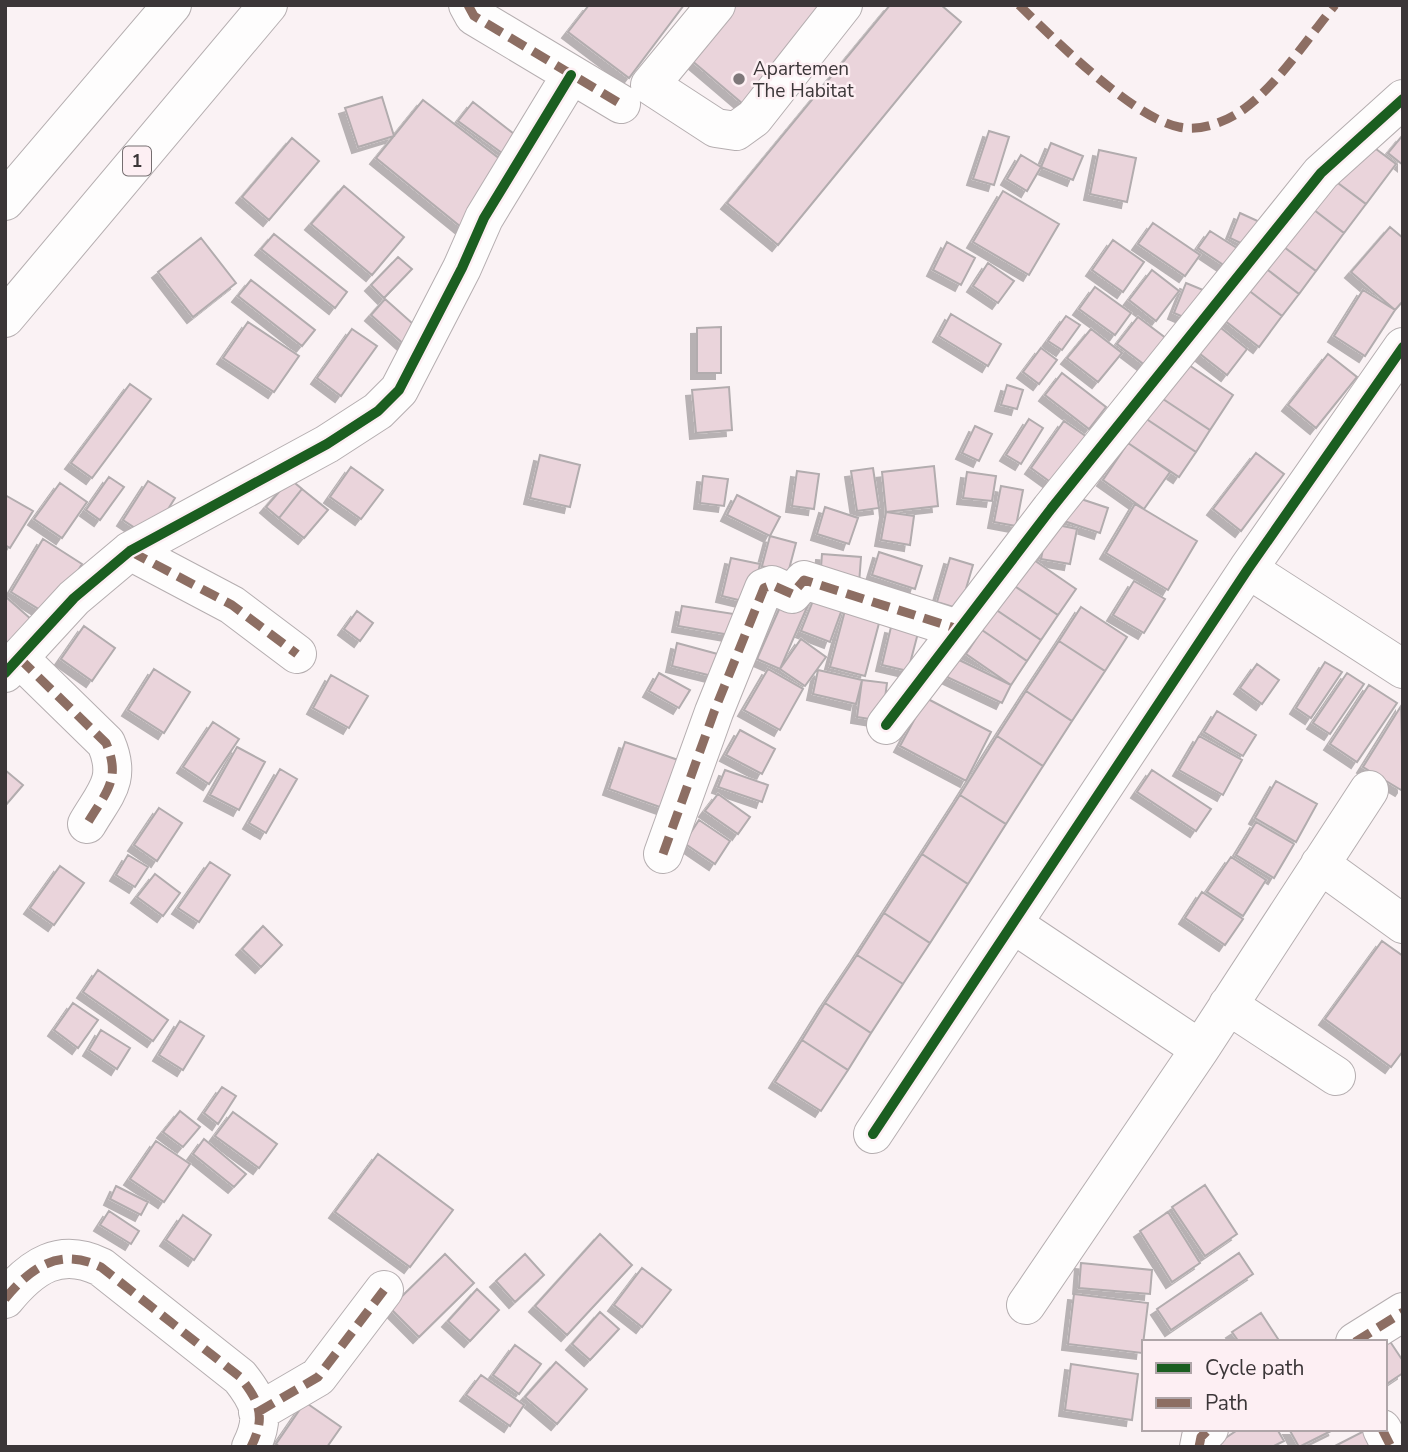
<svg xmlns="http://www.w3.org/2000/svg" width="1408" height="1452" font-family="'Nunito Sans',sans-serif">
<defs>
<filter id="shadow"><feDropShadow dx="-6" dy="6" stdDeviation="0" flood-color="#0004"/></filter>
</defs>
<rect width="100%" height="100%" fill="#faf2f4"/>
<path fill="#ead4db" stroke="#b2acae" stroke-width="2" filter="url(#shadow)" d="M589 5H684L629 78 568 32Z
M725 5H827L743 104 684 54Z
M890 5H941L961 22 778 245 727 203Z
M382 97 394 136 358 147 345 108Z
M423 100 509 166 461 227 376 158Z
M473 102 527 144 513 161 458 121Z
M989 131 1009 137 994 185 973 179Z
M1402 136 1403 137V165L1388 153Z
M1360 137 1396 164 1366 204 1330 177Z
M292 138 319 161 269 220 242 197Z
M1051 143 1083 156 1073 180 1041 167Z
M1099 150 1136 158 1127 202 1090 194Z
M1021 155 1041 167 1027 191 1007 179Z
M1330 177 1366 204 1344 233 1309 206Z
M344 186 404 237 372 275 311 224Z
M1003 191 1059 224 1029 275 973 242Z
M1309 206 1344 233 1316 271 1280 244Z
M1240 213 1262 223 1251 248 1230 238Z
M1153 223 1200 255 1185 276 1138 244Z
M1390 227 1403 238V301L1395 310 1351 272Z
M1210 231 1243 252 1231 270 1198 248Z
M274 234 347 292 335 308 261 249Z
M201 238 236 283 193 317 158 272Z
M1113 240 1144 262 1123 292 1092 270Z
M947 242 975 258 961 285 933 270Z
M1280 244 1316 271 1299 294 1264 267Z
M398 257 412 269 384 298 371 285Z
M988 263 1014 281 998 303 973 286Z
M1264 267 1299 294 1282 316 1247 289Z
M1152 270 1179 291 1156 321 1129 300Z
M251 280 315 330 302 346 238 296Z
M1186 283 1208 292 1195 322 1174 313Z
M1095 287 1131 313 1115 335 1079 309Z
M1247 289 1282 316 1259 347 1224 320Z
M1363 290 1395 310 1365 356 1334 336Z
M385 299 421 331 407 347 371 315Z
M951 314 1001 344 988 366 939 336Z
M1066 316 1080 325 1062 350 1048 341Z
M1138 317 1171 342 1150 369 1117 344Z
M248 322 299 356 274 392 223 358Z
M1216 324 1247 349 1227 375 1195 350Z
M721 327V373H697V328Z
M352 329 377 346 341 396 317 378Z
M1091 329 1122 353 1098 382 1067 358Z
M1041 348 1057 360 1039 384 1023 372Z
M1328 354 1357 377 1316 428 1288 405Z
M1183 361 1233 395 1210 430 1160 397Z
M1062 373 1106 407 1089 429 1045 395Z
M130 384 151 399 92 478 71 463Z
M1007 385 1023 390 1017 409 1001 405Z
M729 387 732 430 696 433 692 390Z
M1160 397 1210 430 1196 452 1145 418Z
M1145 418 1196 452 1179 477 1128 443Z
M1029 419 1043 428 1021 464 1006 455Z
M1064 421 1094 442 1060 489 1031 468Z
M975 426 992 434 979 461 962 453Z
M1128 443 1170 472 1144 509 1103 480Z
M1256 453 1284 474 1241 531 1213 509Z
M540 455 580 465 570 507 530 498Z
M934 466 938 506 886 512 882 472Z
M351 467 383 490 361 519 330 497Z
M873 468 879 508 857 511 851 471Z
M797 471 819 474 814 509 792 506Z
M967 472 996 476 992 501 963 498Z
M703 476 728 479 724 506 700 503Z
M109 477 124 487 100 520 86 510Z
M290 479 302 489 279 518 266 507Z
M148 481 175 498 150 538 123 520Z
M60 483 87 502 62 538 34 519Z
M1001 486 1023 490 1016 526 994 522Z
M302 489 328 510 304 538 279 518Z
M5 495 33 511 10 548 5 545Z
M737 495 780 517 770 536 727 515Z
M1072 496 1108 508 1100 533 1064 521Z
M1135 504 1197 541 1168 590 1106 553Z
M825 507 858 518 849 544 817 534Z
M886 512 914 516 910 545 881 540Z
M1048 523 1077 529 1070 564 1041 559Z
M770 536 796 543 788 573 762 566Z
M43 539 82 564 50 616 11 592Z
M879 552 922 566 915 589 872 575Z
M822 554 861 557 859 584 820 581Z
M731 558 760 564 751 603 722 596Z
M950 558 973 565 960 609 937 602Z
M1031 558 1076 589 1058 615 1013 585Z
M1134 581 1165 599 1144 633 1113 615Z
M1013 585 1058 615 1041 640 995 609Z
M817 591 845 601 830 642 801 631Z
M785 596 808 605 780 669 757 659Z
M7 598 32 620 5 646V600Z
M847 603 882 612 865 676 830 667Z
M682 606 734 614 730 635 678 626Z
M1081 607 1127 637 1105 671 1059 641Z
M995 609 1041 640 1027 661 982 630Z
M357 611 373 623 360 641 344 629Z
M84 626 115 648 92 681 61 659Z
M891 627 918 633 908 671 882 665Z
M982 630 1027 661 1011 685 966 654Z
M801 639 826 657 805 686 780 669Z
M1059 641 1105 671 1072 721 1026 691Z
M677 643 725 656 720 678 672 666Z
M955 658 1011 685 1002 703 947 677Z
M1325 662 1342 672 1311 718 1296 708Z
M1257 664 1279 680 1262 704 1240 688Z
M154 669 190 692 164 733 128 710Z
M768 669 803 689 780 730 744 710Z
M818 670 862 680 856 704 813 694Z
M659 673 690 690 679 708 649 691Z
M1347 673 1364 684 1330 734 1313 723Z
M331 675 368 696 349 728 313 708Z
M862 680 887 683 882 721 857 717Z
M1369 685 1397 703 1357 762 1330 744Z
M1026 691 1072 721 1043 766 997 736Z
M926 698 991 732 966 781 900 746Z
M1401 706 1403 787 1401 790 1363 767Z
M1217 711 1256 735 1243 756 1204 732Z
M213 722 239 739 209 784 183 767Z
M740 730 775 749 762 774 726 755Z
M997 736 1043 766 1006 824 960 795Z
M1199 736 1242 760 1223 795 1179 770Z
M625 742 687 763 671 811 609 789Z
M237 747 265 762 239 810 210 795Z
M280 769 297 779 266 833 249 823Z
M5 770 23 785 5 806Z
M725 770 768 785 762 802 718 787Z
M1152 770 1211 809 1196 831 1137 792Z
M1276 781 1317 804 1296 842 1255 818Z
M718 794 750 817 738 834 705 811Z
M960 795 1006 824 968 884 922 854Z
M159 808 182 823 157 861 134 845Z
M699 820 730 841 715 864 684 843Z
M1256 822 1294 844 1274 878 1236 855Z
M922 854 968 884 930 943 884 913Z
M128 855 148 867 135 887 116 875Z
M1231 857 1266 880 1243 916 1207 892Z
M210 862 230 875 199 922 178 908Z
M60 866 84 883 54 925 30 908Z
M155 874 180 893 163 916 137 897Z
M1202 892 1243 919 1225 945 1185 918Z
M884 913 930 943 903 984 857 955Z
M263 926 282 945 261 967 242 949Z
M1382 941 1403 956V1051L1391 1067 1325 1019Z
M857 955 903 984 871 1033 825 1003Z
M98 970 168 1020 153 1041 83 992Z
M73 1003 98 1020 78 1048 54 1030Z
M825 1003 871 1033 848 1070 802 1040Z
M180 1021 204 1036 183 1070 159 1055Z
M101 1030 130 1048 117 1069 89 1050Z
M802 1040 848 1070 821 1111 775 1082Z
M222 1087 236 1096 218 1124 204 1113Z
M180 1111 200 1127 183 1147 163 1132Z
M233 1112 277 1144 259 1168 215 1136Z
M204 1139 246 1174 234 1187 193 1154Z
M156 1141 190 1164 164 1202 130 1179Z
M378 1154 453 1210 410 1267 335 1212Z
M1205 1185 1237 1234 1205 1256 1172 1207Z
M116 1186 148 1202 141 1215 110 1199Z
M109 1211 139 1231 131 1244 100 1225Z
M1168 1212 1200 1263 1172 1282 1140 1231Z
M183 1215 211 1235 194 1260 166 1240Z
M600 1234 632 1265 567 1335 535 1306Z
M1239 1253 1253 1274 1171 1330 1157 1309Z
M445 1254 474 1283 419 1337 390 1308Z
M525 1254 544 1275 515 1302 496 1281Z
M1081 1263 1152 1270 1150 1294 1079 1288Z
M642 1268 671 1290 642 1327 614 1305Z
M477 1289 499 1310 470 1341 448 1321Z
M1074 1294 1148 1303 1142 1353 1068 1344Z
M600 1312 619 1329 590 1360 572 1344Z
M1261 1313 1280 1342H1239L1232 1332Z
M1387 1337 1403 1361V1373L1385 1385Z
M515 1345 541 1364 519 1394 493 1375Z
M556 1362 587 1389 557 1424 525 1397Z
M1071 1364 1138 1374 1132 1420 1065 1410Z
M481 1375 524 1405 510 1426 466 1395Z
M305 1402 341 1427 327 1447H280L276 1444Z
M1239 1429H1277L1284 1441 1272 1447H1212Z
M1289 1429H1335L1299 1447Z
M1366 1430 1375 1447H1333Z"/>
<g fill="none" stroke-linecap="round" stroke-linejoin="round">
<g stroke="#b5aeb0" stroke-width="40">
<path id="minor" d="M468 5 474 16 621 104
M716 5 650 85 716 128 736 131 754 118 843 5
M130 551 232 605 297 654
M1248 569 1403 669
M19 658 106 743C122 780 105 793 87 824
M5 673 74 598 130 551 327 444 378 411 399 390 462 268 484 218 571 75
M886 725 1051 509 1321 173 1403 99
M663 854 714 712 764 588 772 585 792 594 804 580 958 629
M1320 864 1403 924
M1013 924 1200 1049
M1228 1005 1336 1076
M873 1134 1248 569 1403 347
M5 1299C32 1266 60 1247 101 1267L240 1377C260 1402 266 1417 251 1447
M1026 1305 1200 1049 1369 790
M1355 1342 1403 1312
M258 1412 318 1377 384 1290
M1382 1429 1391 1447
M1199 1447 1201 1437 1209 1429"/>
</g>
<g stroke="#b5aeb0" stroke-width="40">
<path id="highway" d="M5 201 172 5
M5 318 268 5"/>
</g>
<use href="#minor" stroke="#fefdfd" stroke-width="38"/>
<use href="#highway" stroke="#fefdfd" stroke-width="38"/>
<path stroke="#8d6e63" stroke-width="9" stroke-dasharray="18 9" stroke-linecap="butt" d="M468 5 474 16 621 104
M1019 5C1053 38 1133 118 1179 127 1200 132 1226 122 1244 109 1279 83 1307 39 1335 5
M130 551 232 605 297 654
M19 658 106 743C122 780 105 793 87 824
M663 854 714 712 764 588 772 585 792 594 804 580 958 629
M5 1299C32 1266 60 1247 101 1267L240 1377C260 1402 266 1417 251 1447
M1355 1342 1403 1312
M258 1412 318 1377 384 1290
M1382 1429 1391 1447
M1199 1447 1201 1437 1209 1429"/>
<g stroke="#fdeff3" stroke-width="15">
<path id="cycleway" d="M5 673 74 598 130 551 327 444 378 411 399 390 462 268 484 218 571 75
M886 725 1051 509 1321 173 1403 99
M873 1134 1248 569 1403 347"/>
</g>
<use href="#cycleway" stroke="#1b5e20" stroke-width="10"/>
</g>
<circle fill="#7e787a" stroke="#fdeff3" stroke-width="2.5" cx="739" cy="79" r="7"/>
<g text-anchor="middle" stroke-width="5" stroke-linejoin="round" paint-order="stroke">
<rect fill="#fdeff3" stroke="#756e70" stroke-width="2" x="123" y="146.5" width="28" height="29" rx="5"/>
<g font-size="18" font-weight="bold" fill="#3b3638">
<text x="137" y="167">1</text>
</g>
<g font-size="19" fill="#3b3638" stroke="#fdeff3" text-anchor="start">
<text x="753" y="75">Apartemen<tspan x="753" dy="22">The Habitat</tspan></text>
</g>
</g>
<rect width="1408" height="1452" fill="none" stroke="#3b3638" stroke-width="14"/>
<rect x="1142" y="1340" width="245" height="91" fill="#fdeff3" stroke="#afa5a8" stroke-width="2"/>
<rect x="1156" y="1363" width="35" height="10" fill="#1b5e20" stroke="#afa5a8" stroke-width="2"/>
<text x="1205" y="1375" font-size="21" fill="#3b3638">Cycle path</text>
<rect x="1156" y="1398" width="35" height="10" fill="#8d6e63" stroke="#afa5a8" stroke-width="2"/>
<text x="1205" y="1410" font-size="21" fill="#3b3638">Path</text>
</svg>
